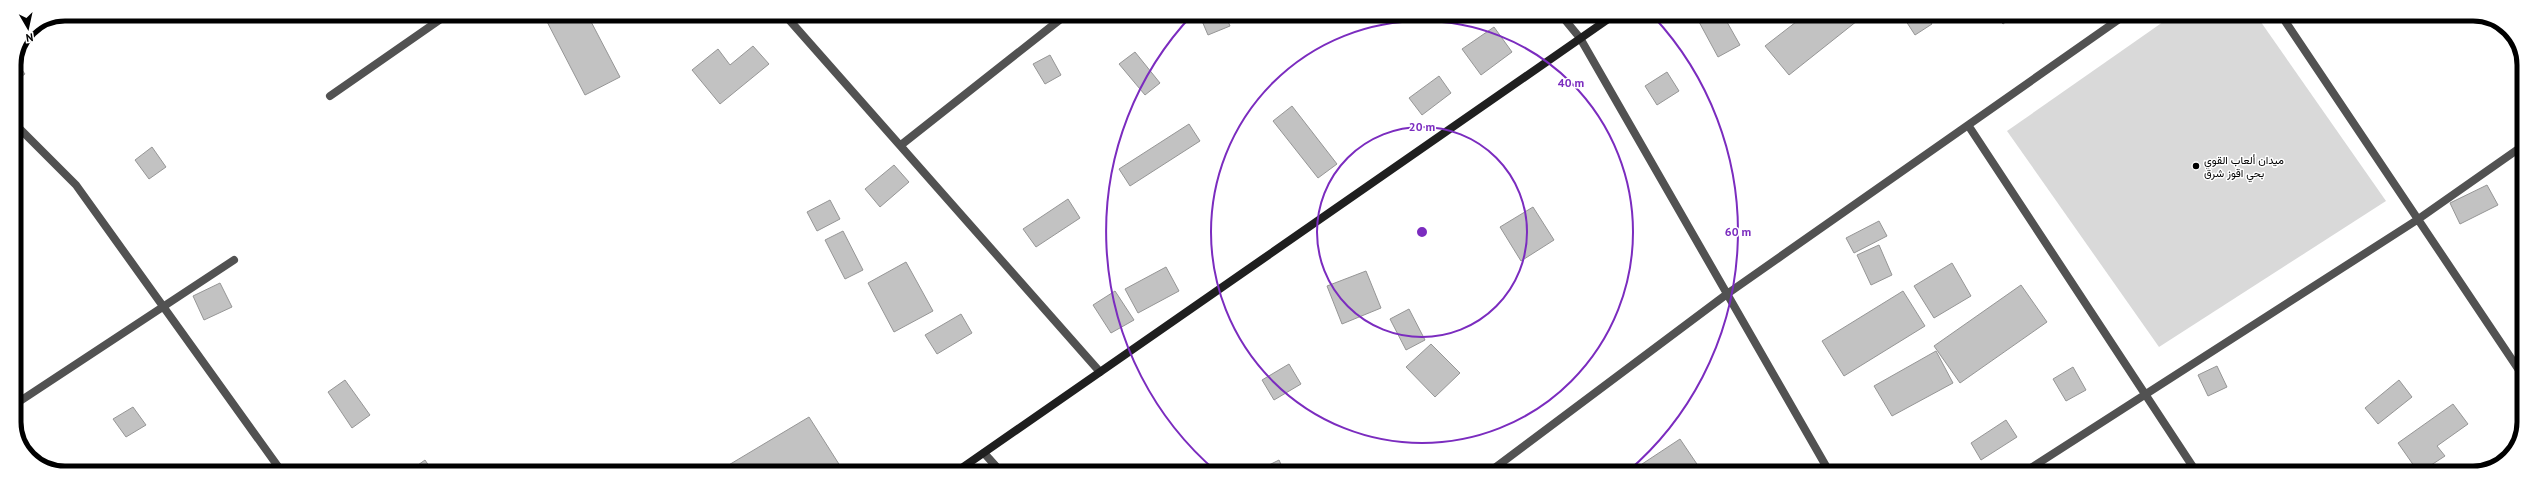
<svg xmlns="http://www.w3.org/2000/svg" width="2538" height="487" font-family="'PT Sans',Vazirmatn,sans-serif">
<rect width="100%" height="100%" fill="#fff"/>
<path fill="#d9d9d9" d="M2173 15H2256L2386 201 2159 347 2007 131Z"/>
<path fill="#c2c2c2" stroke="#969696" d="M543 14H587L620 77 585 95Z
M1199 14H1225L1230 26 1208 35Z
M1708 15H1723L1740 45 1718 57 1698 20Z
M1805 15H1852L1857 21 1789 75 1765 46Z
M1902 15H1926L1932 24 1915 35Z
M1995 15H2015L2003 24Z
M1494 27 1512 52 1481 75 1462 49Z
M753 46 769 64 720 104 692 70 718 49 730 65Z
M1135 52 1160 83 1145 95 1119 64Z
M1050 55 1061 75 1045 84 1033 64Z
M16 62 25 74 14 82V65Z
M1667 72 1679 91 1657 105 1645 86Z
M1439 76 1451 93 1422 115 1409 98Z
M1292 106 1337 164 1318 178 1273 121Z
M1189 124 1200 141 1130 186 1119 169Z
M152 147 166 167 149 179 135 160Z
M894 165 909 182 880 207 865 189Z
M2487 185 2498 205 2460 224 2450 203Z
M1068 199 1080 218 1036 247 1023 229Z
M830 200 840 219 817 231 807 212Z
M1533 207 1554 240 1521 261 1500 227Z
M1879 221 1887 236 1854 253 1846 238Z
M843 231 863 270 845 279 825 240Z
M1879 245 1892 275 1871 285 1857 255Z
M906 262 933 311 894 332 868 283Z
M1952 263 1971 296 1934 318 1914 286Z
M1166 267 1179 291 1138 313 1125 289Z
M1366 271 1381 308 1342 324 1327 286Z
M220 283 232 307 204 320 193 296Z
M2021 285 2047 322 1960 383 1934 346Z
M1115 291 1134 320 1111 333 1093 305Z
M1903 291 1925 326 1844 376 1822 341Z
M1409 309 1425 340 1406 350 1390 319Z
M961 314 972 333 937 354 925 335Z
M1431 344 1460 373 1435 397 1406 367Z
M1936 351 1953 383 1892 416 1874 386Z
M1289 364 1301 384 1274 400 1262 380Z
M2217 366 2227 387 2208 396 2198 375Z
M2073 367 2086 390 2066 401 2053 379Z
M345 380 370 415 352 428 328 392Z
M2399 380 2412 397 2378 424 2365 408Z
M2453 404 2468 424 2437 446 2445 456 2419 473 2398 443Z
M133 407 146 425 126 437 113 419Z
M809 417 844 472H717Z
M2006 420 2017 437 1981 460 1971 443Z
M1680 439 1703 473H1640L1636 468Z
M425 460 433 472H408Z
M1279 460 1285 473H1260L1259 470Z
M1471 465 1478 473H1463Z
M1520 467 1523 473H1509Z"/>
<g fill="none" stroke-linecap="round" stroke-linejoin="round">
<path stroke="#525252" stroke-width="8" d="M784 14 1100 372
M1561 15 1580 38 1830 473
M2281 15 2523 376
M330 96 448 14
M14 123 76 185 282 472
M1968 125 2197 473
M901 145 1067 14
M14 405 234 260
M984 453 1001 472
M1488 473 1727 294 2125 15
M2023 473 2417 220 2524 145"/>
<path stroke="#1f1f1f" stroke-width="8" d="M956 472 1614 15"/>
</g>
<g fill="none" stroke="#7b2cbf" stroke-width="2">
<circle cx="1422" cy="232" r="105"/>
<circle cx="1422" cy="232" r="211"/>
<path d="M1217 472A316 316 0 0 1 1193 14M1653 16A316 316 0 0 1 1627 472"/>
</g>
<circle fill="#000" stroke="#fff" stroke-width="1.5" cx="2196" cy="166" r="4"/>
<g text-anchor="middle" stroke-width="3" stroke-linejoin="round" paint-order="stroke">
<g font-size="11" fill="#000" stroke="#fff" text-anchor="start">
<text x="2204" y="164">ميدان ألعاب القوي<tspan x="2204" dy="13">بحي اقوز شرق</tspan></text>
</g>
</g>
<path d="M0 0H2538V487H0ZM65 21H2473A44 44 0 0 1 2517 65V422A44 44 0 0 1 2473 466H65A44 44 0 0 1 21 422V65A44 44 0 0 1 65 21Z" fill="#fff" fill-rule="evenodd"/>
<path fill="none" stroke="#000" stroke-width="5" d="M65 21H2473A44 44 0 0 1 2517 65V422A44 44 0 0 1 2473 466H65A44 44 0 0 1 21 422V65A44 44 0 0 1 65 21Z"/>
<circle cx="1422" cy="232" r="6" fill="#7b2cbf" stroke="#fff" stroke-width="2"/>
<g font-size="12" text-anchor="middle" font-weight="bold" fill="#7b2cbf" stroke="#fff" stroke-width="3" stroke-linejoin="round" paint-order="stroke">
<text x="1571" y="87">40 m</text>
<text x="1422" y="131">20 m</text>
<text x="1738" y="236">60 m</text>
</g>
<g transform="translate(28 28) rotate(171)" stroke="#ffffff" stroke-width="3" paint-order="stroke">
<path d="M0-3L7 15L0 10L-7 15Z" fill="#000000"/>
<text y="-6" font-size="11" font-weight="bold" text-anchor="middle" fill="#000000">N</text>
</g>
</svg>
